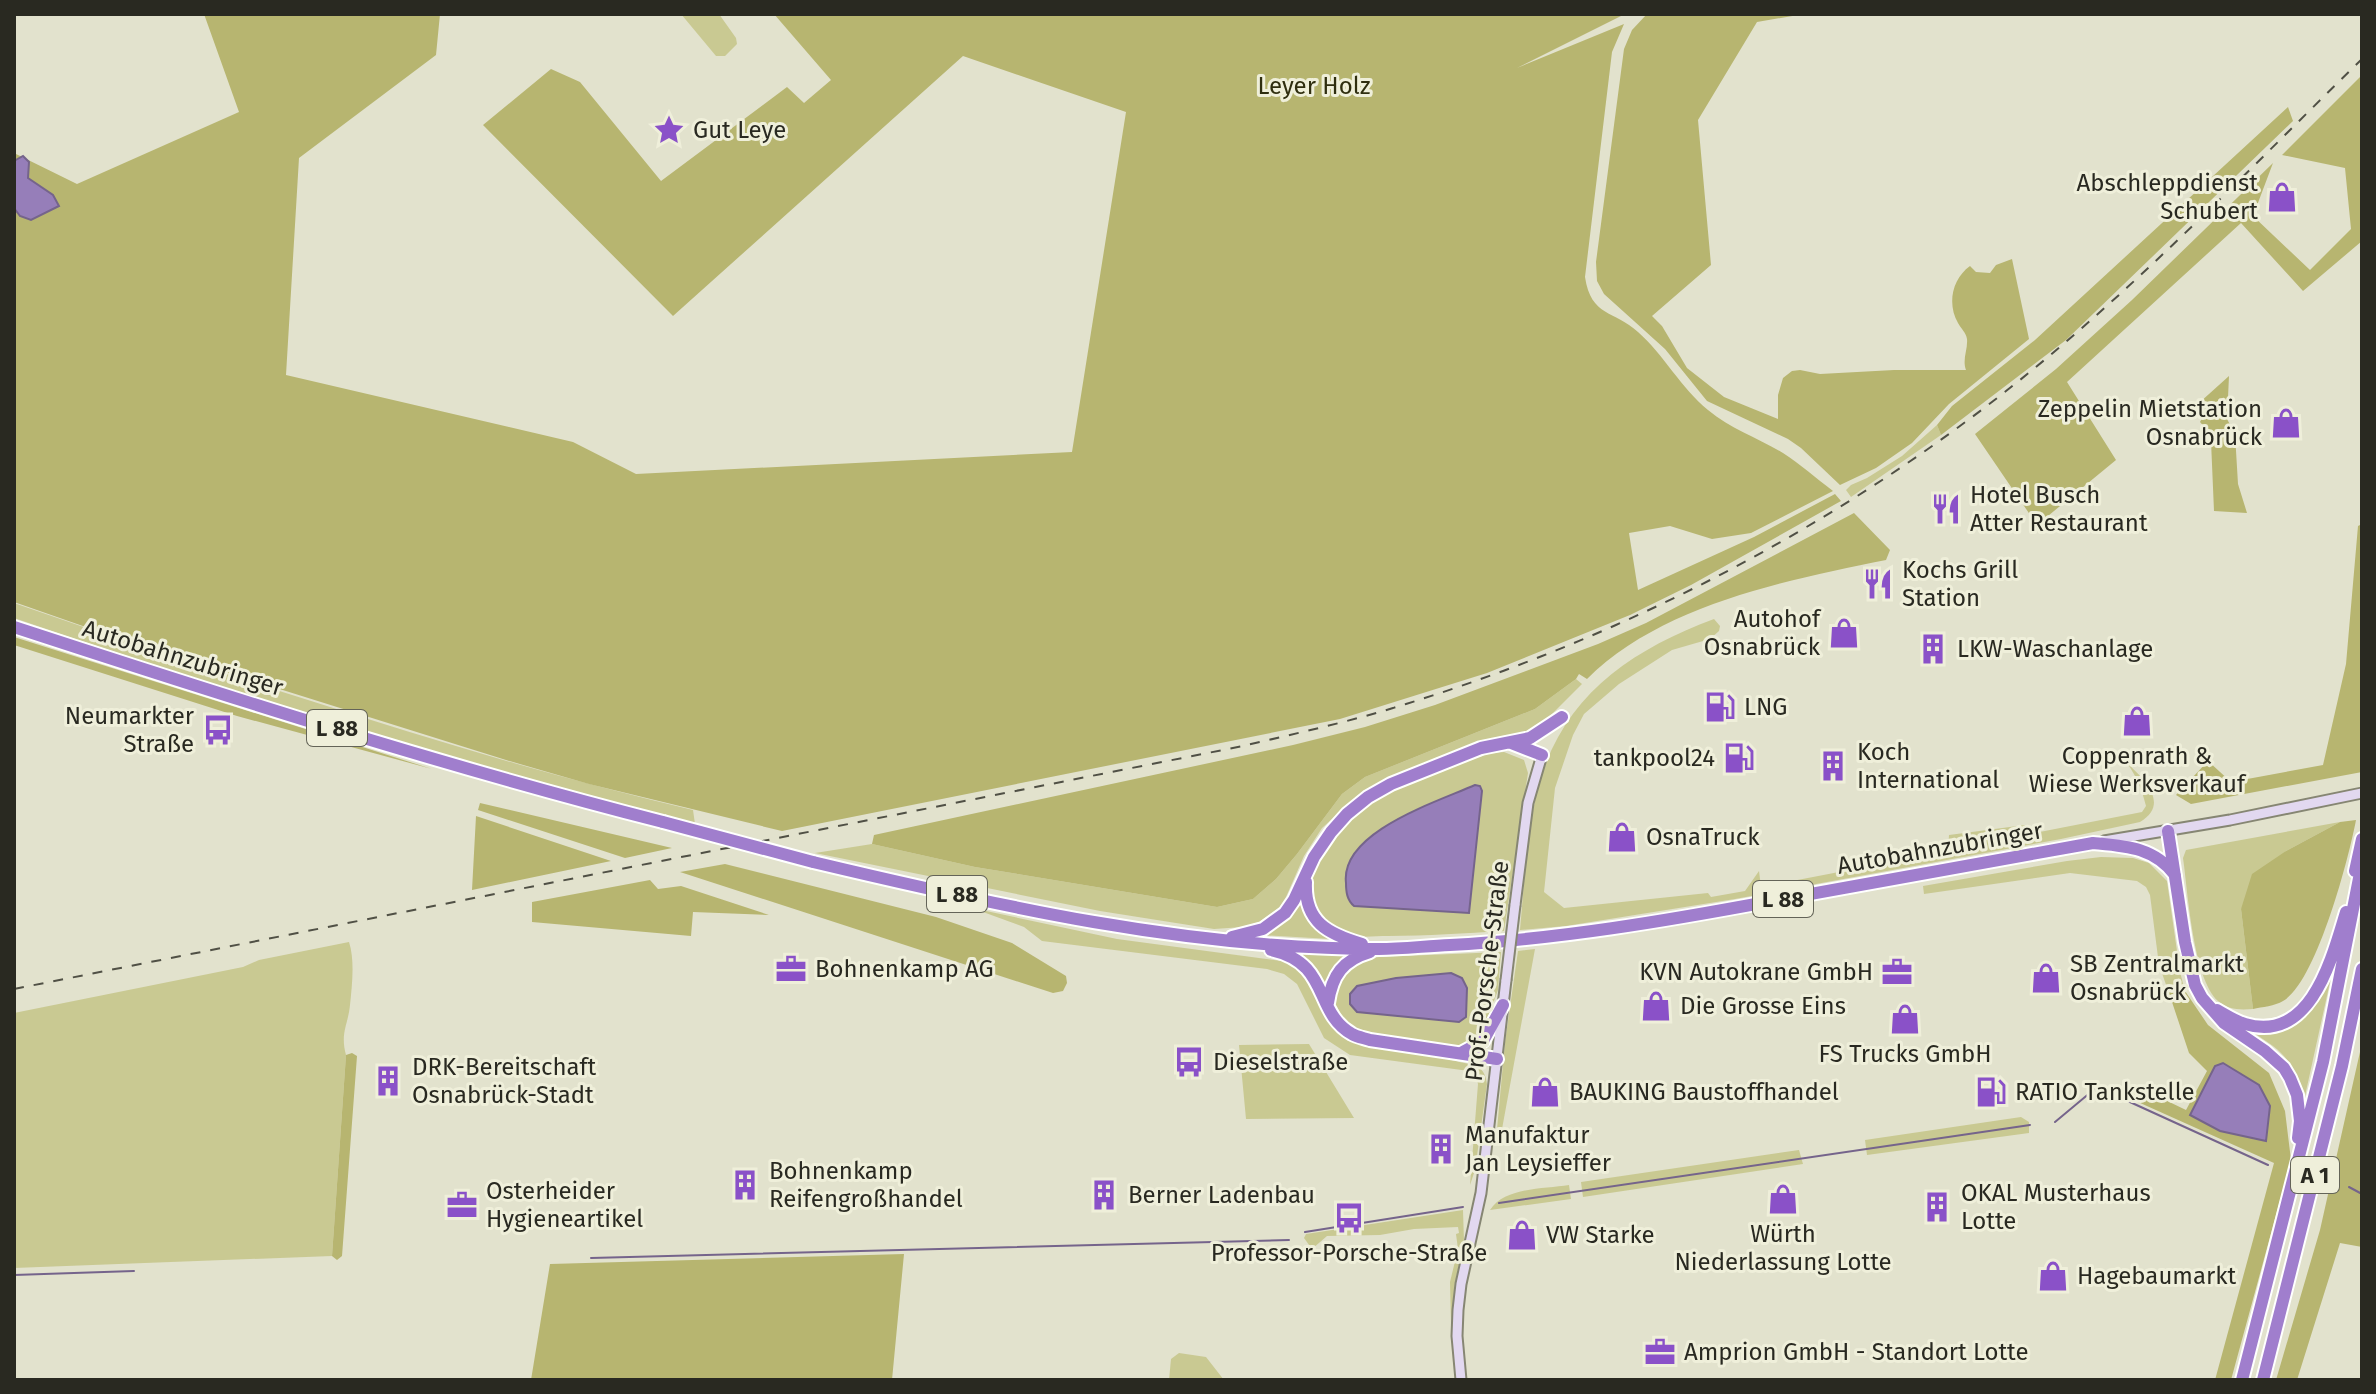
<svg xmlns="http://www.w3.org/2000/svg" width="2376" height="1394" font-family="'Fira Sans',sans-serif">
<rect width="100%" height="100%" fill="#e2e2cd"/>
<path fill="#c9c992" d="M681 14H719L736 38 737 44 725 56H716Z
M1937 425 1941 435 1851 497 1846 490 1851 485 1867 478 1902 456Z
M14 603C111 637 209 669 308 700 435 741 562 779 693 810L695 824C466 764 238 695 14 618Z
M1714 619 1720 626 1719 631 1710 639 1672 650 1619 684 1584 714 1573 735 1555 788 1544 892 1564 908 1708 893 1711 897 1745 891 1759 871 1761 887 1948 851 1949 835 2025 825V835L2142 812 2146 806C2142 790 2137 777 2127 763 2145 780 2170 804 2140 822L2061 839 1735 899 1566 926 1520 930C1524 886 1526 840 1536 796 1558 700 1626 652 1714 619Z
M1576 679 1582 684 1540 726 1530 732 1479 742 1389 777 1362 792 1322 828 1304 856 1286 897 1279 908 1259 922 1243 927 1214 929 1100 911 815 853 872 844 975 867 1217 907 1253 899 1276 879 1297 854 1342 794 1365 777 1535 709Z
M1504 752 1524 760 1528 773 1504 931C1465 933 1427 936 1388 936 1372 936 1354 939 1340 932 1321 923 1308 904 1311 883 1313 871 1320 860 1327 850 1366 789 1427 775 1491 753Z
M2340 822 2286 851 2241 909 2253 1009C2240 1010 2228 1010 2218 1001 2193 978 2188 893 2183 858L2186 850Z
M2101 857 2133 858 2149 863 2167 881 2180 972 2185 991 2169 993 2159 965 2150 895 2146 887 2137 881 2070 873 1924 894 1923 886 2067 861Z
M1301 901C1308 919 1314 929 1330 939L1259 935C1278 927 1289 918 1301 901Z
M972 908 1117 939 1282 961C1289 964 1298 968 1304 973 1331 998 1314 1031 1365 1044 1394 1052 1426 1054 1456 1061 1463 1063 1473 1064 1479 1068 1485 1072 1486 1078 1487 1084L1475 1170 1470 1185 1478 1084 1476 1076 1469 1071 1350 1055 1324 1038 1297 984 1284 974 1267 969 1042 941 1024 927Z
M349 942C355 960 352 986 350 1005 348 1025 340 1033 346 1055L332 1256 14 1268V1013L243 967 259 960Z
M1535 949 1500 1140H1496L1505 1042 1518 951Z
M1501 952 1498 990 1482 1034 1472 1043 1457 1047 1371 1035 1355 1029 1344 1020 1334 1001V989L1347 968 1360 960 1379 957Z
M1299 953 1351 954 1336 965 1325 987 1310 962Z
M2332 973 2305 1096C2290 1057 2284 1052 2249 1030 2301 1029 2309 1018 2332 973Z
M1309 1044 1354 1118 1246 1119 1239 1045Z
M2021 1117 2029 1122V1133L1867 1155 1865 1140Z
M1799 1150 1803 1164 1583 1197 1581 1182Z
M1569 1185 1571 1199 1490 1210C1505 1187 1544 1189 1569 1185Z
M1463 1210 1464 1242 1455 1283 1451 1325 1450 1282 1458 1249 1456 1234 1459 1233 1458 1227 1414 1229 1380 1235 1327 1236 1312 1249 1304 1238 1306 1234Z
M1179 1353 1206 1357 1224 1380H1169L1171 1359Z"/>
<path fill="#b7b570" d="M204 14H440L436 55 299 158 286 375 573 442 636 474 1072 452 1126 112 963 56 673 316 483 125 551 69 580 82 661 181 787 87 804 103 831 80 774 14H1625L1517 68 1624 24 1612 52 1585 277C1591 317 1614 310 1638 332 1664 355 1681 388 1708 410 1731 429 1758 438 1783 453 1800 464 1816 478 1833 491L1751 533 1712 539 1670 526 1629 533 1638 590 1754 537 1835 494 1841 501 1691 585 1630 615 1487 673 1340 719 782 831 589 784 506 760 120 639 14 602V153L77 184 239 112Z
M1647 14H1804L1757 22 1698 120 1711 265 1652 316 1662 326 1687 368 1724 397 1778 419V395L1783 378 1792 371 1800 370 1820 374 1894 370H1966C1962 359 1968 350 1967 339 1966 332 1961 329 1958 323 1947 304 1952 279 1970 266L1976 272 1990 273 1996 265 2012 259 2029 339 1949 404 1912 443 1876 468 1840 485 1801 448 1788 439 1707 401 1665 349 1604 294 1597 281 1596 262 1624 49 1632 30Z
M2362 75V241L2303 291 2241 223 2067 382 2116 460 2037 525 1975 434 2056 369 2132 300 2273 163 2253 216 2310 270 2351 229 2345 168 2282 155Z
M2288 107 2293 121 2066 340 1941 435 1937 425 1952 406 2035 340Z
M2229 376 2227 419 2235 434 2238 484 2247 513 2214 511 2211 441 2208 431 2200 422 2206 411 2199 403Z
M1854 513 1890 550 1886 560C1787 580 1661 605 1587 679L1579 674 1576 679 1535 709 1365 777 1342 794 1297 854 1276 879 1253 899 1217 907 975 867 872 844 874 835 1293 745 1365 727 1435 705 1598 644 1646 623Z
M2362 524V772L2191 804 2176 795 2208 761 2231 782 2323 765 2346 664 2358 526Z
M14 637 432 769 237 716 14 645Z
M480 803 672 848 625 858 478 810Z
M476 816 611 861 472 890Z
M2356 820C2349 858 2316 983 2283 1001 2275 1006 2262 1007 2253 1009L2241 909 2252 874 2286 851 2340 822Z
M725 864 936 917 1012 943 1066 976 1067 983 1063 991 1053 993 680 872Z
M650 880 658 889 681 886 769 915 693 912 691 936 532 922V902Z
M2185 991 2208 1025 2269 1073 2285 1111 2291 1160 2231 1380H2215L2274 1163 2109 1089 2136 1086 2186 1110 2207 1071 2189 1053 2169 993Z
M2362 1043V1247L2340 1243 2297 1380H2276L2320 1230Z
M352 1053 357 1056 342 1256 337 1260 332 1256 346 1055Z
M904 1254 892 1380H531L550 1264Z"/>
<path fill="#967eb9" stroke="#75648b" stroke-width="2" d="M23 156 29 162 28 178 53 195 59 206 31 220 20 216 14 208V161Z
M1475 785 1480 786 1482 791 1469 913 1354 906C1347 900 1346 892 1346 883 1340 832 1437 802 1475 785Z
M1451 973 1462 978 1467 988 1466 1017 1459 1022 1357 1012 1350 1004V994L1357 986 1396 978Z
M2223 1063 2259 1085 2270 1106 2266 1141 2220 1131 2190 1115 2215 1066Z"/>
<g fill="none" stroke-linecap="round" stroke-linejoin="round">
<path stroke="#75648b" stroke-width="2" d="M2055 1122 2097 1087 2268 1165
M2349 1187 2362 1194
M1499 1203 2030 1125
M1305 1232 1463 1207
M591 1258 1289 1240
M14 1275 134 1271"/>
<g stroke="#868673" stroke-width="13">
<path id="secondary" d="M2104 841 2230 820 2362 793
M1515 905 1528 803 1542 755
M1461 1380 1457 1336 1458 1310 1461 1284 1481 1193 1506 980"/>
</g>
<g stroke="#fff" stroke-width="16">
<path id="highway" d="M14 627C228 697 444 766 663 822
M1511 743 1542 755
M2168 831 2185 942 2195 985 2202 998 2224 1023 2265 1051 2284 1068 2290 1078 2297 1095 2300 1121 2298 1138
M813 862C998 906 1188 949 1379 949 1402 949 1426 946 1450 945 1559 939 1665 921 1772 901 1879 881 1986 862 2093 843 2125 846 2154 847 2175 875
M2355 871 2362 839
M1306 882C1304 922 1328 934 1362 944
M1232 937 1263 929 1285 913 1294 900 1314 857 1331 832 1347 814 1368 797 1391 784 1481 748 1530 738 1562 717
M1271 950C1331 963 1313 1012 1352 1034 1357 1037 1364 1038 1370 1040L1497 1059
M1328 1003C1332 975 1343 960 1370 952
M2217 1010C2226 1015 2235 1021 2245 1024 2311 1044 2332 958 2346 912
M1461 1053 1483 1041 1503 1005
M2242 1380 2323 1062 2362 863
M2263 1380 2342 1066 2362 969"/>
</g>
<use href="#secondary" stroke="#e2d8f0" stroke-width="9"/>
<use href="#highway" stroke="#a07ecd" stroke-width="12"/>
<path stroke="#505045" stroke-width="2" stroke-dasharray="10 10" stroke-linecap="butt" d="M14 989 1243 746C1293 734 1344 723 1393 708 1607 643 1810 541 1988 405 2123 302 2241 177 2362 59"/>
<g stroke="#868673" stroke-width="13" stroke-linecap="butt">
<path id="secondary-bridge" d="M1506 980 1515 905"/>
</g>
<g stroke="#fff" stroke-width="16" stroke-linecap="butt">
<path id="highway-bridge" d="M663 822 813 862"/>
</g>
<use href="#secondary-bridge" stroke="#e2d8f0" stroke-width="9"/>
<use href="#highway-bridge" stroke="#a07ecd" stroke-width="12"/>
</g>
<defs>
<g id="sight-bare" transform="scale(2.4)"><path d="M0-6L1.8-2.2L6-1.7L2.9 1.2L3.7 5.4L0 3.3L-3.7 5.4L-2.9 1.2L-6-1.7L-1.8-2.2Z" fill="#8a51c8" stroke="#efefda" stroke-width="2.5" paint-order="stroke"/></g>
<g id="shop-bare" transform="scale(2.4)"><path d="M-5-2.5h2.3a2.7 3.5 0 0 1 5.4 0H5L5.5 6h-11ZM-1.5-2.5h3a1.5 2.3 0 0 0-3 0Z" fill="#8a51c8" stroke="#efefda" stroke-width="2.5" paint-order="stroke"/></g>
<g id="restaurant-bare" transform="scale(2.4)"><path d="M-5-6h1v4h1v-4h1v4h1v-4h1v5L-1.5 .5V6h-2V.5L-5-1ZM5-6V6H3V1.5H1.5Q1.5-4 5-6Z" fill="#8a51c8" stroke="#efefda" stroke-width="2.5" paint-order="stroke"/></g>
<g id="building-bare" transform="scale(2.4)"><path d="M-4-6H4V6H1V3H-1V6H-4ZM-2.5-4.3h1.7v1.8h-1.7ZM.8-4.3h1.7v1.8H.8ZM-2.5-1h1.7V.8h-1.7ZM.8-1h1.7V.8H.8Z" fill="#8a51c8" stroke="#efefda" stroke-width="2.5" paint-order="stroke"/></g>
<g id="fuel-bare" transform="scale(2.4)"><path d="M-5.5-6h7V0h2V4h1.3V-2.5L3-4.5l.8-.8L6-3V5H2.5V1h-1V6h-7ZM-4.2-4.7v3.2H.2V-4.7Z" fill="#8a51c8" stroke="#efefda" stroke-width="2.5" paint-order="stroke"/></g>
<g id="bus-bare" transform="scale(2.4)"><path d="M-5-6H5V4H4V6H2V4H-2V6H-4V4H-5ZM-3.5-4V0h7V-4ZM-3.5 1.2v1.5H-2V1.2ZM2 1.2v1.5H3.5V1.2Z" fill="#8a51c8" stroke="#efefda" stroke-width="2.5" paint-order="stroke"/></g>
<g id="office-bare" transform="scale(2.4)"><path d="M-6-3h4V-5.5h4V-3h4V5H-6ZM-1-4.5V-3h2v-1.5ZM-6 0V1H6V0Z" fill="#8a51c8" stroke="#efefda" stroke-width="2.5" paint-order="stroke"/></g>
</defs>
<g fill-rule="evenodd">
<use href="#sight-bare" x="669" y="130"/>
<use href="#shop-bare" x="2282" y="197"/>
<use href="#shop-bare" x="2286" y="423"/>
<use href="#restaurant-bare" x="1946" y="509"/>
<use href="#restaurant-bare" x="1878" y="584"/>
<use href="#shop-bare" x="1844" y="633"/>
<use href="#building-bare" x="1933" y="649"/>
<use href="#fuel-bare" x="1720" y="707"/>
<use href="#shop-bare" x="2137" y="721"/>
<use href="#bus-bare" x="218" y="730"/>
<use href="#fuel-bare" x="1739" y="758"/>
<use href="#building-bare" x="1833" y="766"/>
<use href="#shop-bare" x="1622" y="837"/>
<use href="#office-bare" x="791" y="969"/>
<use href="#office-bare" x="1897" y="972"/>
<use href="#shop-bare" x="2046" y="978"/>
<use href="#shop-bare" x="1656" y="1006"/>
<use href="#shop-bare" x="1905" y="1019"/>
<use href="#bus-bare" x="1189" y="1062"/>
<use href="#building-bare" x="388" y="1081"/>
<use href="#shop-bare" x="1545" y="1092"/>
<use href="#fuel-bare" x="1991" y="1092"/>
<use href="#building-bare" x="1441" y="1149"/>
<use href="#building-bare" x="745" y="1185"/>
<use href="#building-bare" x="1104" y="1195"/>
<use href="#shop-bare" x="1783" y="1199"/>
<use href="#office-bare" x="462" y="1205"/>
<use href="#building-bare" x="1937" y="1207"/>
<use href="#bus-bare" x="1349" y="1218"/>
<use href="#shop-bare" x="1522" y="1235"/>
<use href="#shop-bare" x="2053" y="1276"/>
<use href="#office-bare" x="1660" y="1352"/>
</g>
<g text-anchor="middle" stroke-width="6" stroke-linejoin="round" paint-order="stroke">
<g fill="#efefda" stroke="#646458" stroke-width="2">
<rect x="307" y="710" width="60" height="36" rx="6"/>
<rect x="927" y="876" width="60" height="36" rx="6"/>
<rect x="1753" y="881" width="60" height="36" rx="6"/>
<rect x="2291" y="1157" width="48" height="36" rx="6"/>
</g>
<g font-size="22" font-weight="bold" fill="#292921">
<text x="337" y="736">L 88</text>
<text x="957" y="902">L 88</text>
<text x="1783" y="907">L 88</text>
<text x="2315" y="1183">A 1</text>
</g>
<g font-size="24" fill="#2f2e0f" stroke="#efefda">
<text x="1314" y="94">Leyer Holz</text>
</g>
<g font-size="24" fill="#292921" stroke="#efefda" text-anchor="start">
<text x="693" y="138">Gut Leye</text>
<text x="2258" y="191" text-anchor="end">Abschleppdienst<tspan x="2258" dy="28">Schubert</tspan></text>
<text x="2262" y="417" text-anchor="end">Zeppelin Mietstation<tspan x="2262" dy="28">Osnabrück</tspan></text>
<text x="1970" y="503">Hotel Busch<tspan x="1970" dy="28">Atter Restaurant</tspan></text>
<text x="1902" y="578">Kochs Grill<tspan x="1902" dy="28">Station</tspan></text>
<text x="1820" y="627" text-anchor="end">Autohof<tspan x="1820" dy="28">Osnabrück</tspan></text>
<text x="1957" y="657">LKW-Waschanlage</text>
<text x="1744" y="715">LNG</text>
<text x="194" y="724" text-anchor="end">Neumarkter<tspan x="194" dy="28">Straße</tspan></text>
<text x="1857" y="760">Koch<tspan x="1857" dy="28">International</tspan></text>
<text x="2137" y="764" text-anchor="middle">Coppenrath &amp;<tspan x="2137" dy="28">Wiese Werksverkauf</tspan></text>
<text x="1715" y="766" text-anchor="end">tankpool24</text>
<text x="1646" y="845">OsnaTruck</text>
<text x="2070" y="972">SB Zentralmarkt<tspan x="2070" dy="28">Osnabrück</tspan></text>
<text x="815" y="977">Bohnenkamp AG</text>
<text x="1873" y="980" text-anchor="end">KVN Autokrane GmbH</text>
<text x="1680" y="1014">Die Grosse Eins</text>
<text x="1905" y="1062" text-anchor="middle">FS Trucks GmbH</text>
<text x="1213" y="1070">Dieselstraße</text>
<text x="412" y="1075">DRK-Bereitschaft<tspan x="412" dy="28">Osnabrück-Stadt</tspan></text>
<text x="1569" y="1100">BAUKING Baustoffhandel</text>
<text x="2015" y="1100">RATIO Tankstelle</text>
<text x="1465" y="1143">Manufaktur<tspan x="1465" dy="28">Jan Leysieffer</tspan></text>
<text x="769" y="1179">Bohnenkamp<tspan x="769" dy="28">Reifengroßhandel</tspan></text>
<text x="486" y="1199">Osterheider<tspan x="486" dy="28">Hygieneartikel</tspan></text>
<text x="1961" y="1201">OKAL Musterhaus<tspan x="1961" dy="28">Lotte</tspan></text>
<text x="1128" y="1203">Berner Ladenbau</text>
<text x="1783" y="1242" text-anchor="middle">Würth<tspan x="1783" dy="28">Niederlassung Lotte</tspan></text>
<text x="1546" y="1243">VW Starke</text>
<text x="1349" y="1261" text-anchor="middle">Professor-Porsche-Straße</text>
<text x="2077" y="1284">Hagebaumarkt</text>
<text x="1684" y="1360">Amprion GmbH - Standort Lotte</text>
</g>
<g font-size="24" fill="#292921" stroke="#efefda">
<text transform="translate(183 658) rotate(17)" y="8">Autobahnzubringer</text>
<text transform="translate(1940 848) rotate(-10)" y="8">Autobahnzubringer</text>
<text transform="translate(1487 971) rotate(-83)" y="8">Prof.-Porsche-Straße</text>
</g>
</g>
<rect width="2376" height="1394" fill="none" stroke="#292921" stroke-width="32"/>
</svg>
